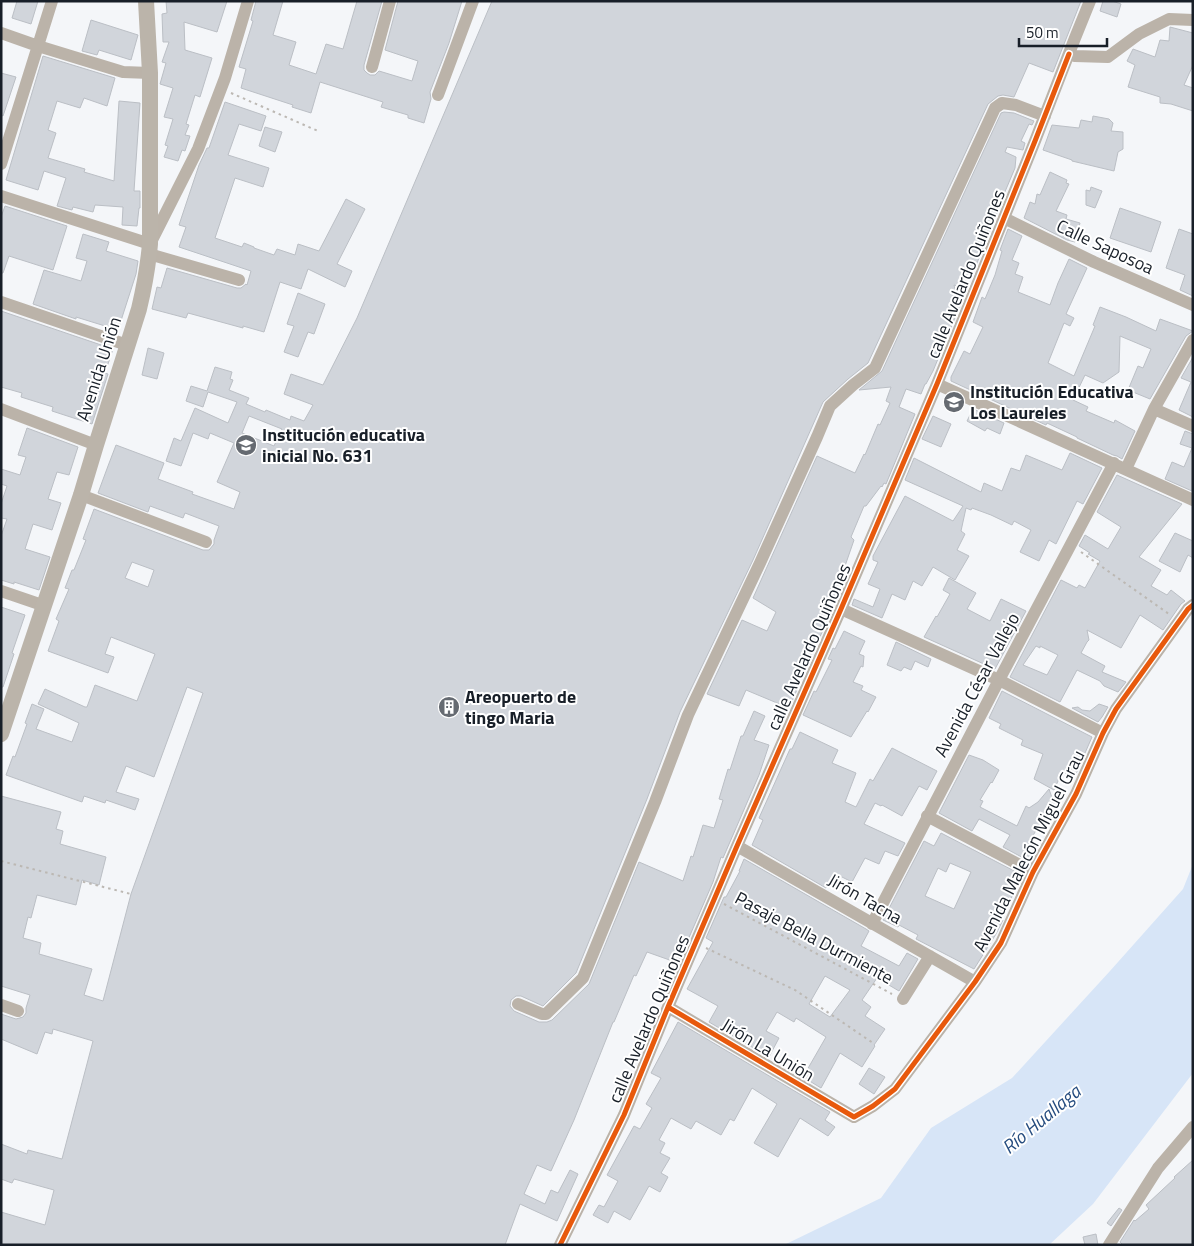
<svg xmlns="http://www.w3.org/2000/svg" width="1194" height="1246" font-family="'Titillium Web',sans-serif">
<rect width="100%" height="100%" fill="#f4f6f9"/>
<path fill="#d7e5f7" d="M1193 864V1073L1093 1204 1049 1245H784L881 1198 931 1128 1012 1078 1110 971 1183 889Z"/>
<path fill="#d1d5db" stroke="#bbbfc5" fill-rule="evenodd" d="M17 1H38L31 24 12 18Z
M166 1H227L217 32 184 22 185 50 212 58 200 97 195 95 186 124 189 125 185 135 190 136 185 151 182 150 178 161 164 157 168 146 165 145 173 119 164 117 173 88 160 84 166 63 162 62 169 42H163L162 14 167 13Z
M256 1H283L273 35 296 42 289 65 316 74 326 44 343 49 357 1H382L364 65V70L367 73 370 75H375L379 71 412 81 418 61 385 50 398 1H462L449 43 430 92 431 99 424 123 408 118V115L381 107 383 102 320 82 311 113 292 107 293 105 241 88 246 69 239 67 253 21 251 20Z
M492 1H1081L1053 72 1029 63 1014 97 1003 95 998 96 988 104 868 363 848 379 823 402 753 560 680 712 647 799 576 973 543 1006 521 996H516L511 1000 510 1006 514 1011 539 1022H547L552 1020 589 984 639 862 683 881 691 856 693 857 703 825 714 828 723 800 719 799 728 769 730 770 741 736H743L754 711 765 716 754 740 769 745 759 775 723 858 721 857 713 882 678 963 647 952 636 976 634 975 614 1022H613L574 1120 551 1171 537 1165 524 1194 545 1204 551 1190 558 1193 570 1170 578 1174 557 1221 520 1204 505 1245H1V1212L45 1225 54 1190 14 1179 12 1183 1 1179V1144L27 1154 28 1150 62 1159 93 1041 53 1029 52 1034 45 1032 37 1054 1 1039V1014L16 1019 23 1017 26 1013V1008L30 995 1 986V796L61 812 56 829 63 831 60 844 106 857 99 885 82 880 76 905 37 895 31 918 28 917 23 938 41 943 39 954 92 969 84 995 103 1001 131 894 203 693 187 687 154 777 126 766 116 792 139 799 135 810 106 800 105 803 84 796 82 802 6 775 13 756 15 757 27 724 25 723 32 704 44 709 36 729 72 742 79 723 38 704 45 689 85 707H87L95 685 137 701 155 654 111 637 105 654 114 657 108 673 48 651 59 621 56 619 69 589 65 588 72 570H74L86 540 83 539 94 509 203 550H209L214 544V540L219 526 185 513 183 518 150 506 148 512 98 493 108 466 116 445 164 463 158 479 193 492 192 494 234 509 240 492 217 482 234 443 210 433 208 439 193 433 181 466 166 461 174 438 181 441 195 408 228 423 237 402 208 392 203 407 186 401 191 386 207 391 215 367 232 372 230 379 233 380 229 390 249 398 246 404 265 412 266 410 290 420 291 416 304 421 313 405 284 394 291 374 323 385 357 318ZM249 416 282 429 274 446 242 433ZM132 562 154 570 148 587 125 578Z
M1103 1H1112L1121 4 1117 17 1100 11Z
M91 20 138 35 131 60 99 50 97 55 82 51Z
M1170 27 1193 33V65L1184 85 1193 88V111L1171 104 1160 103V97L1128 87 1135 65 1127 61 1133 49 1155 57 1160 40 1169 41Z
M43 56 115 78 107 106 84 98 80 108 57 101 48 130 56 133 48 158 85 169 84 172 114 181 119 101 140 103 134 191H140V208H139L137 226 122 225 123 207 95 205 93 212 73 207 72 210 57 206 66 178 44 171 38 190 6 180Z
M1 73 16 77 3 116 1 115Z
M225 102 266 116 261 131 239 124 228 155 269 168 263 187 235 178 215 238 242 247 244 243 254 247V248L274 255 277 249 295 255 298 244 319 251 346 199 365 209 337 264 352 271 345 287 308 269 301 289 280 282 264 332 243 326V328L188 313 186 318 152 309 157 287 161 288 167 268 237 288H241L246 284 247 285 251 271 179 247 186 227 179 225 199 165 207 148H209Z
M1004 112 1014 113 1034 121 1032 125 1029 124 1021 141 1025 143 1023 150 1007 147 1005 152 1016 157 1015 168 996 213H997L973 273 969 271 963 288 954 285 959 308 933 371 926 384H925L921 394 906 389 899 407 915 414 886 484 884 483 882 487 881 486 866 506H864L851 537 854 540 845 566 850 568 844 582 840 581 833 599 824 605 832 609 813 653 811 654 797 684 799 685 789 708 746 690 739 706 707 694 742 620 767 631 776 612 753 598 817 456 855 473 864 454 865 455 878 424 880 425 890 403 886 401 891 387 859 390 882 371 1001 113Z
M1093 116 1109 119 1113 123 1111 131 1123 132V149L1118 152 1114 171 1072 161V160L1043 150 1052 125 1079 128 1081 120 1092 122Z
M265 127 282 132 275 152 259 146Z
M1050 172 1067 180 1066 183 1069 184 1056 211 1067 215 1066 219 1080 223 1075 242 1067 240 1024 218 1030 202 1035 204 1037 194 1040 195Z
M1091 187 1102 191 1095 208 1086 205V190L1090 191Z
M5 206 67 226 53 270 9 256 3 273H1V217Z
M1120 208 1161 222 1151 252 1110 238Z
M1008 229 1022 236 1012 260 1019 263 1015 274 1023 277 1018 292 1050 305 1058 283 1069 259 1087 268 1066 314 1074 318 1070 326 1064 323 1048 363 1074 376 1095 326 1093 325 1100 307 1126 317 1156 331 1160 319 1193 331 1186 336 1150 399 1128 390 1138 366 1143 368 1151 349 1120 336 1119 372 1103 383 1085 375 1073 400 1088 407 1086 411 1114 423 1115 420 1135 431 1122 459 1117 456 1113 455 1077 438V437L1047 423 1046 425 951 381V377L964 351 970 354 983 327 973 322 982 297 985 299 995 275 1002 251 1000 250Z
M1179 229 1193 234V296L1180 290 1185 275 1166 268Z
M83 234 109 242 106 251 138 261 136 274 118 330 76 317V319L33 304 44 270 81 281 87 261 76 258Z
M298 293 325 304 314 334 308 332 298 357 284 352 294 326 287 324Z
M1 311 113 349 105 373 108 374 92 424 52 411 53 407 21 397 22 393 1 387Z
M148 348 164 353 157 379 142 375Z
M1193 357V417L1179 410 1191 382 1181 378Z
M973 409 1004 423 1000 434 987 428 985 431 967 421Z
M933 416 951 424 941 447 922 439Z
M27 428 78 447 69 475 57 472 48 499 61 503 52 530 33 524 25 549 50 557 39 590 14 582V584L1 580V536L7 519 1 518V504L7 486 1 484V469L20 475 26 457 18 455Z
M1185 431 1193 434 1192 491 1165 479 1172 462 1184 467 1192 448 1180 444Z
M1070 453 1102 468 1083 504 1077 501 1056 544 1049 540 1039 561 1020 552 1031 530 1014 521 1012 525 991 515 972 508 971 510 966 508 961 531 965 534 957 550 969 556 955 580 933 567 922 586 913 581 905 600 892 594 882 618 852 605 854 599 873 607 880 589 868 584 878 562 873 560V556L905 496 953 521 963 506 905 480 914 458 981 492 984 483 1002 491 1011 468 1020 471 1026 455 1062 470Z
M1117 475 1182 504 1139 557 1161 570 1151 586 1167 595 1171 590 1185 601 1181 604 1163 630 1140 615 1121 648 1087 630 1089 640 1087 642 1081 653 1105 666 1102 672 1126 682 1118 692 1104 686 1100 681 1077 670 1060 702 1010 677 1061 580 1077 588 1079 585 1085 588 1100 561 1088 554 1090 553 1079 546 1085 535 1108 549 1121 527 1097 512ZM1036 646 1040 648V646L1058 655 1047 675 1023 665Z
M1175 533 1193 541V558L1188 555 1180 572 1159 561Z
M949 578 976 593 967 609 990 621 1001 599 1026 611 995 669 924 637 936 616 937 617 950 594 943 590Z
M1 607 25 615 12 653 14 654 3 687H1Z
M844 631 865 641 859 654 864 656 863 667 861 666 853 682 863 686 861 690 876 697 868 712 867 711 851 737 803 715 814 691 816 692 832 660 828 659 833 648 835 649Z
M896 642 931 659 928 667 915 661 911 670 904 667 901 671 887 665Z
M1002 691 1092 737 1075 776 1062 772 1054 790 1034 779 1043 754 1021 745 1023 740 999 728 1001 724 989 718Z
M1099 704 1108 707 1102 717 1098 722 1072 708 1078 707 1082 710 1090 711Z
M800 732 838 750 832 763 856 773 845 802 856 807 870 779 873 781 892 748 937 771 927 790 919 786 902 816 882 805 881 806 875 803 864 824 905 843 898 856 885 851 879 864 865 858 852 882 834 873 826 888 752 845 763 820 759 818 790 749H792Z
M969 755 983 760 999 770 992 783 991 782 980 800 983 801 980 807 1017 826 1026 806 1029 808 1038 802 1049 789 1057 812 1050 825 1042 820 1027 846 1028 847 1026 851 1032 854 1029 861 1003 847 1010 835 979 819 972 831 939 813Z
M941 833 1020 874 1013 892 1014 893 1000 919 1003 920 996 934 974 969 916 939 918 935 899 925 898 927 883 920 924 841 934 846ZM950 863 971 872 954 909 925 896 938 868 946 872Z
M744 859 866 929 869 931 861 946 899 966 907 953 918 959 899 991 877 978 862 1000 871 1007 865 1016 885 1029 874 1045 875 1046 862 1067 840 1053 821 1088 803 1077 826 1037 796 1018 794 1022 777 1012 766 1031 779 1038 769 1057 709 1022 718 1006 687 989 713 942 706 938 724 897H726L740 871H739ZM825 976 850 990 830 1017 809 1004Z
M678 1022 830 1112 825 1120 835 1127 828 1136 800 1118 778 1157 754 1143 777 1104 752 1088 734 1121 730 1119 721 1135 696 1121 691 1129 671 1118 659 1140 665 1143 660 1153 670 1158 661 1173 668 1177 660 1192 649 1186 630 1220 614 1211 608 1223 593 1215 599 1205 604 1207 618 1181 607 1175 634 1126 640 1129 652 1108 646 1104 661 1078 651 1073Z
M869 1068 885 1077 874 1094 859 1084Z
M1193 1160V1245H1123L1120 1242 1134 1220 1135 1221 1149 1209 1146 1205 1175 1178 1174 1177Z
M1119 1208 1122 1210 1111 1226 1107 1223Z
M1096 1234 1098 1245H1085L1083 1237Z"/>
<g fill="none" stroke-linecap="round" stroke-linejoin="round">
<path stroke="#bcb8b3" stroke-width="2" stroke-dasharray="2.5 4" stroke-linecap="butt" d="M231 93 318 131
M1081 552 1169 614
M1 861 131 894
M724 904 892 994
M706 948 795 990 873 1043"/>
<path stroke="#bbb3a9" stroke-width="12" d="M1 33 38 46 123 72 150 73
M1069 54 1075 56 1108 57 1139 34 1169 19 1193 20
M372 67 390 1
M438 95 473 1
M1 164 52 1
M1 196 150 244 198 149 225 78 248 1
M1004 218 1094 262 1193 305
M149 254 239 280
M1 302 127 345
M937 384 1193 500
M1 409 96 445
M1154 409 1193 426
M1126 469 1154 409 1193 340
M81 495 206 542
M1 591 45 606
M841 609 999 680 1103 733
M927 816 1033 872
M737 846 975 982
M872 924 999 680 1114 463
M903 999 930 956
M518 1004 542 1014H546L583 978 655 802 688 715 760 563 817 437 830 406 853 385 875 368 995 108 1002 103 1016 105 1045 116
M1 1005 18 1011
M668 1007 854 1117 873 1106 895 1089 975 982 1001 943 1033 872 1076 794 1103 733 1116 709 1188 609 1193 605
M560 1245 624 1115 668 1007 737 846 841 609 937 384 1035 141 1075 38 1090 1
M1109 1245 1158 1168 1193 1127"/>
<path stroke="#bbb4aa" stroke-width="16" d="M1 734 81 495 96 445 139 309C144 288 148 266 150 244V73L146 1"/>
<g stroke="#fff" stroke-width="8">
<path id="cycleway" d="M668 1007 854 1117 873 1106 895 1089 975 982 1001 943 1033 872 1076 794 1103 733 1116 709 1188 609 1193 605
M560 1245 624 1115 668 1007 737 846 841 609 937 384 1035 141 1069 54"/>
</g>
<use href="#cycleway" stroke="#e8590c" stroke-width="5"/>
</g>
<defs>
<g id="school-disc" transform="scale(1.125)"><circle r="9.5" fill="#656a71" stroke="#fff"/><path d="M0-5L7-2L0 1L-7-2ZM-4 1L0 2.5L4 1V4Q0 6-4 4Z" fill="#fff"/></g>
<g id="building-disc" transform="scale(1.125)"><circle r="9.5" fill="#656a71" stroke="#fff"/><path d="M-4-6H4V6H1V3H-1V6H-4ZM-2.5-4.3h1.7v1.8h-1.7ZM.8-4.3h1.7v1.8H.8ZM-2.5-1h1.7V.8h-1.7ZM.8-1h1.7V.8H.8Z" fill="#fff"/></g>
</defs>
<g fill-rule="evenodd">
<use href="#school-disc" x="954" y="402"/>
<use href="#school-disc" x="246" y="445"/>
<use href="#building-disc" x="449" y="707"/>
</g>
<g text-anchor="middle" stroke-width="4" stroke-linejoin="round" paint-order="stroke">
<g font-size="18" fill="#181f28" stroke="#fff">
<text transform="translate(1105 247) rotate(25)" y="6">Calle Saposoa</text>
<text transform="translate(966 274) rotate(-68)" y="6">calle Avelardo Quiñones</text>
<text transform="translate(99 369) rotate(-72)" y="6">Avenida Unión</text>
<text transform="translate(809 647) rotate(-66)" y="6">calle Avelardo Quiñones</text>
<text transform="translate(977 685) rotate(-62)" y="6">Avenida César Vallejo</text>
<text transform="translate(1029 851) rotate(-63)" y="6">Avenida Malecón Miguel Grau</text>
<text transform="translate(865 899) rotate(30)" y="6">Jirón Tacna</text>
<text transform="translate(814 938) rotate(28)" y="6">Pasaje Bella Durmiente</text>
<text transform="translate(649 1019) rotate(-67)" y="6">calle Avelardo Quiñones</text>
<text transform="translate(768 1050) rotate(31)" y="6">Jirón La Unión</text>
</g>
<g font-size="18" font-weight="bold" fill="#181f28" stroke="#fff" text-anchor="start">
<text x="970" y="398">Institución Educativa<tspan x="970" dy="21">Los Laureles</tspan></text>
<text x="262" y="441">Institución educativa<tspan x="262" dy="21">inicial No. 631</tspan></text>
<text x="465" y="703">Areopuerto de<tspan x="465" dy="21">tingo Maria</tspan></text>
</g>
<g font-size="19" font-style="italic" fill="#254c7f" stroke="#fff">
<text transform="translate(1041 1119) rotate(-40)" y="7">Río Huallaga</text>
</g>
</g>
<rect width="1194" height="1246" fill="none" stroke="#181f28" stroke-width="5"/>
<path d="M1019 38v8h88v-8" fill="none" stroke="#181f28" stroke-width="2.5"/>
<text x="1026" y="38" font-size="15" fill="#181f28" stroke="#ffffff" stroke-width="4" paint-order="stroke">50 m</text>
</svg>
